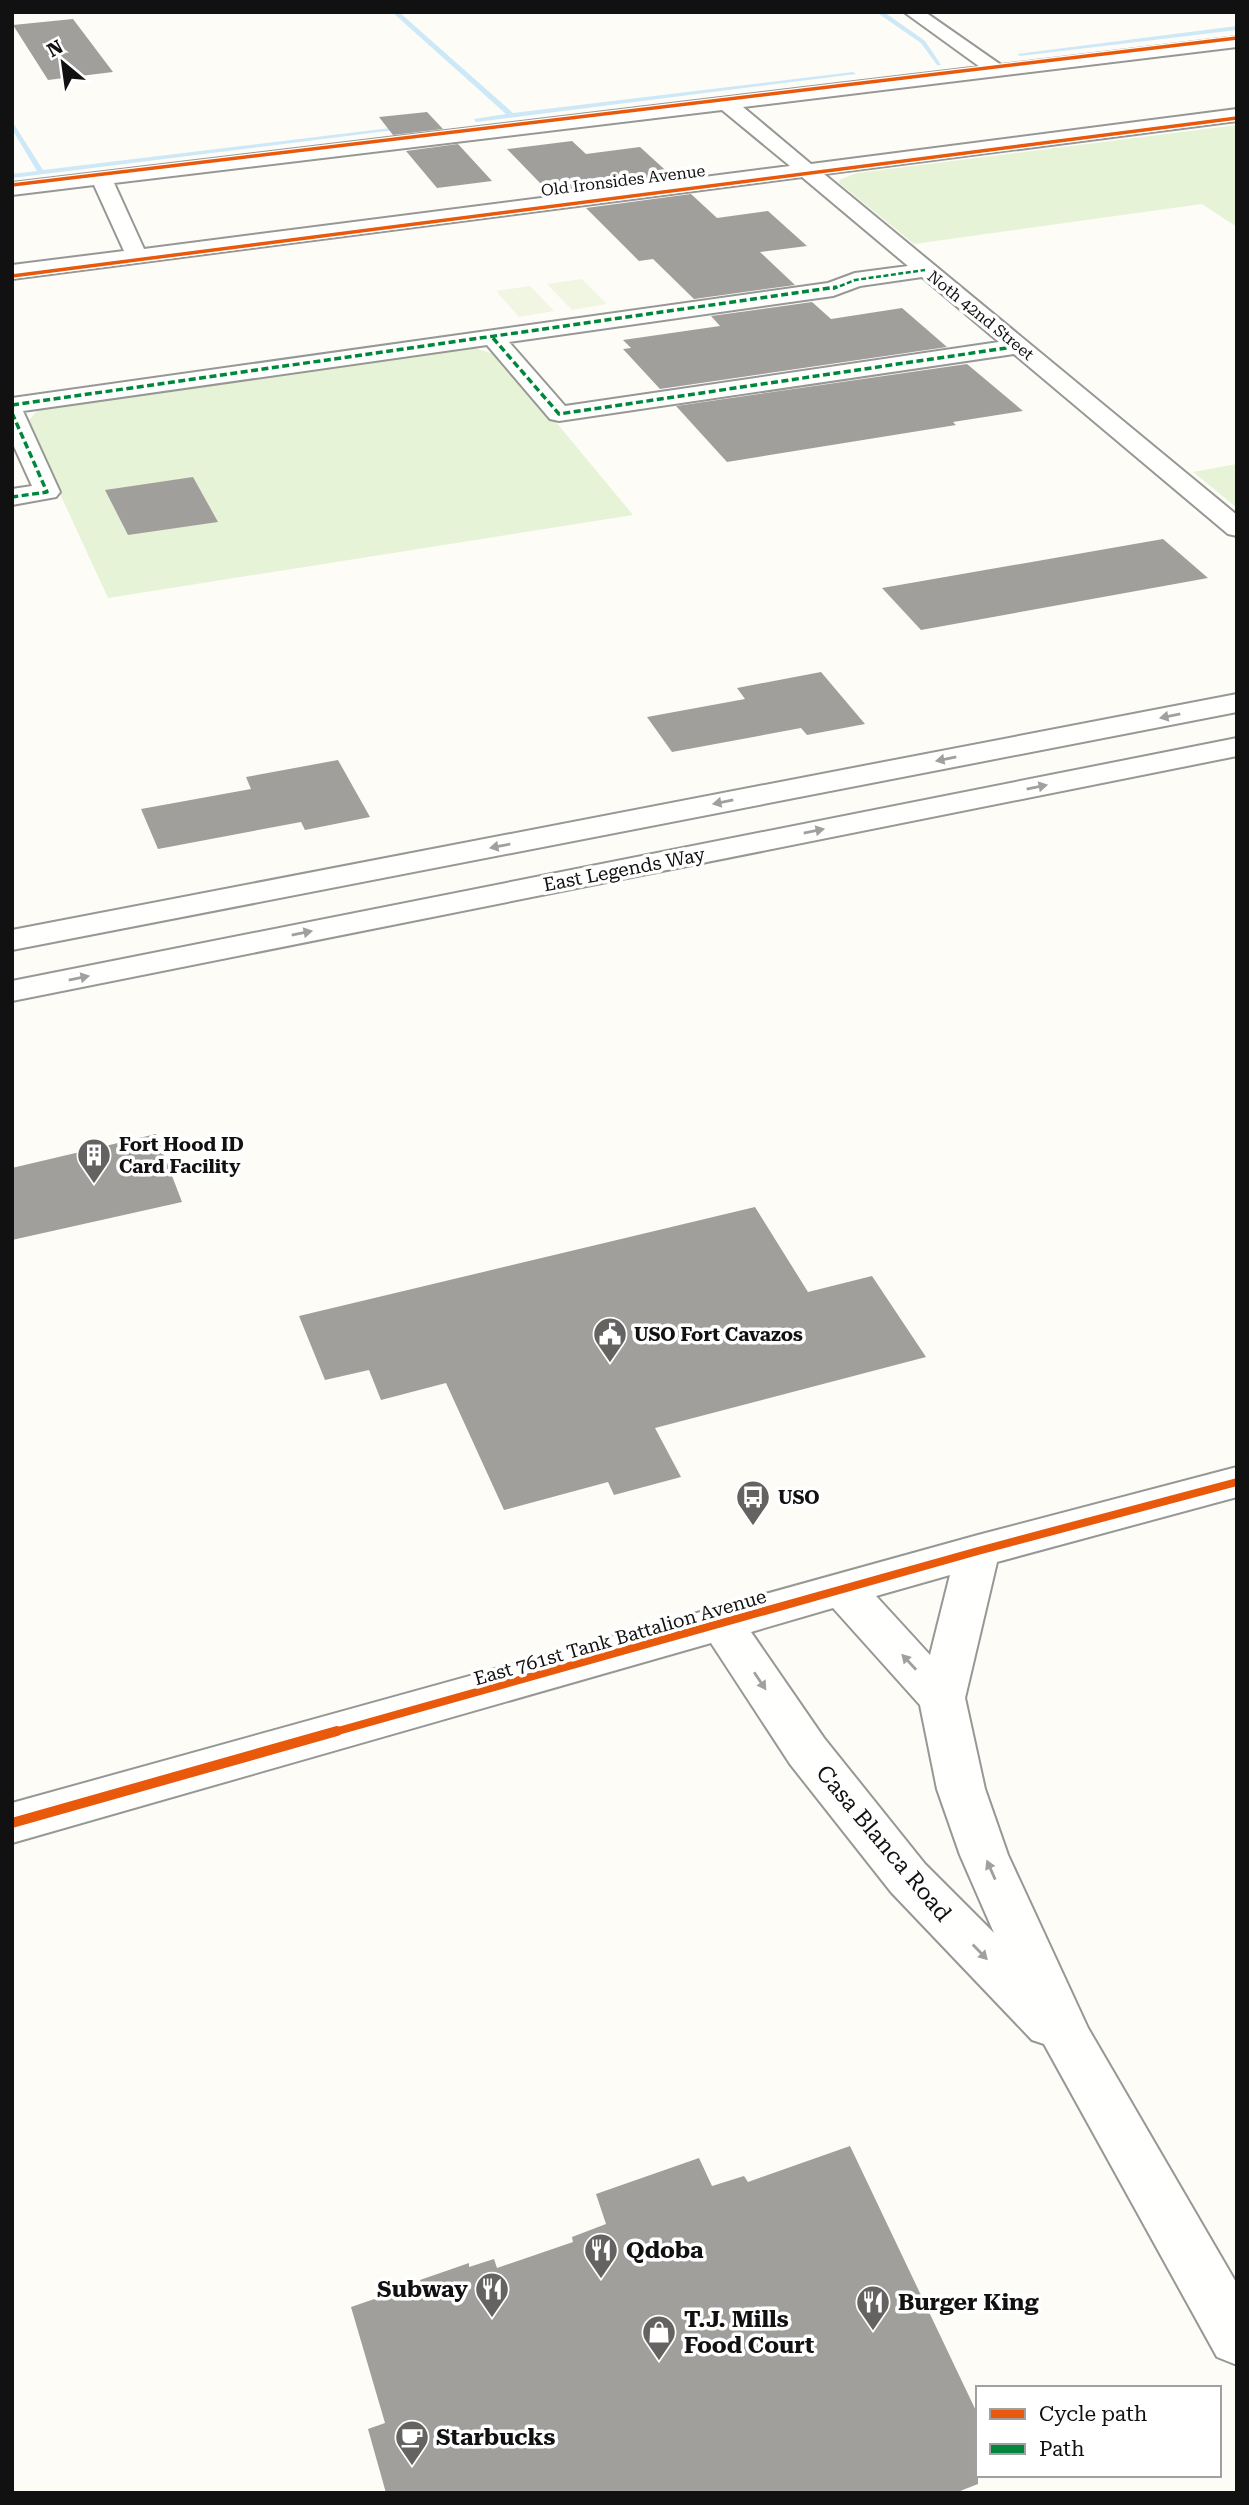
<svg xmlns="http://www.w3.org/2000/svg" width="1249" height="2505" font-family="'Roboto Serif',serif">
<rect width="100%" height="100%" fill="#fdfcf7"/>
<path fill="#e7f3d7" d="M1237 125V227L1202 204 914 244 839 183V180L857 173Z
M470 346 502 357 633 515 108 598 27 422 37 411 52 403Z
M1237 464V508L1193 472Z"/>
<path fill="#f0f6e1" d="M582 279 607 304 572 310 547 284Z
M530 286 554 311 519 317 496 291Z"/>
<g fill="none" stroke-linecap="round" stroke-linejoin="round">
<path fill="#cde8f7" fill-rule="evenodd" d="M392 12H399L513 113 853 72 856 74 476 122 474 119 506 114Z
M876 12H884L925 41 941 65H937L921 43Z
M1237 26V30L1020 56 1017 54Z
M12 121 43 170 407 126 411 128 12 178V174L37 171 12 129Z"/>
</g>
<path fill="#a19f9c" d="M73 19 113 72 48 80 13 25Z
M427 112 443 129 393 135 379 117Z
M572 141 586 154 640 147 674 178 570 192 559 181 540 183 507 149Z
M458 144 492 181 437 188 406 151Z
M691 194 717 218 768 211 807 246 760 252 795 285 694 299 653 259 639 261 586 208Z
M812 302 831 319 902 308 947 347 660 389 623 349 631 348 623 340 720 326 711 316Z
M967 364 1023 411 953 422 956 425 727 462 676 406Z
M193 477 218 522 128 535 105 490Z
M1163 539 1208 578 921 630 882 588Z
M821 672 865 724 807 735 801 728 672 752 647 717 745 699 737 688Z
M338 760 370 817 305 830 301 822 158 849 141 809 251 789 246 777Z
M156 1134 182 1202 12 1240V1168Z
M755 1207 808 1292 872 1276 926 1357 655 1428 681 1477 614 1495 608 1482 504 1510 446 1383 381 1400 369 1370 325 1380 299 1316Z
M850 2146 978 2415V2484L955 2493H386L368 2429 385 2423 351 2307 421 2283 420 2280 469 2263V2267L494 2259 497 2268 573 2242 572 2237 606 2224 596 2194 699 2158 712 2186 744 2176 748 2182Z"/>
<g fill="none" stroke-linecap="round" stroke-linejoin="round">
<g stroke="#979795" stroke-width="4">
<path id="minor" d="M904 12H925L1001 65 1237 37V47L743 107 811 164 1237 109V121L824 174 1237 515V536L1228 534 1014 354 559 421 550 419 487 345 23 411 60 492 56 497 12 505V489L32 486 12 442V398L828 283 855 273 908 266 802 177 12 279V265L124 251 94 185 12 195V183L980 67ZM722 110 790 166 144 249 114 183ZM922 277 999 342 565 406 509 342 833 296 860 286Z
M1237 694V712L12 950V930Z
M1237 738V756L12 1001V981Z
M1237 1467V1497L997 1562 965 1698 985 1789 1008 1855 1088 2028 1237 2284V2365L1217 2357 1044 2044 1032 2040 891 1892 790 1764 711 1643 12 1843V1803L978 1535ZM950 1575 930 1655 876 1596ZM833 1608 920 1705 937 1789 960 1855 994 1933 925 1864 824 1738 751 1632Z"/>
</g>
<use href="#minor" fill="#fffffe" fill-rule="evenodd"/>
<path stroke="#00873e" stroke-width="2.5" stroke-dasharray="5 2.5" stroke-linecap="butt" d="M833 289 855 280 925 270"/>
<path stroke="#00873e" stroke-width="3.5" stroke-dasharray="7 3.5" stroke-linecap="butt" d="M493 338 559 414 1020 346
M12 405 837 287
M12 413 47 492 12 497"/>
<g stroke="#fff" stroke-width="6">
<path id="cycleway-far2" d="M12 185 1237 38
M12 276 1237 118"/>
</g>
<g stroke="#fff" stroke-width="12">
<path id="cycleway-far1" d="M331 1733 978 1551 1237 1482"/>
</g>
<g stroke="#fff" stroke-width="14">
<path id="cycleway" d="M12 1823 337 1731"/>
</g>
<use href="#cycleway-far2" stroke="#e8590c" stroke-width="3.5"/>
<use href="#cycleway-far1" stroke="#e8590c" stroke-width="8"/>
<use href="#cycleway" stroke="#e8590c" stroke-width="10"/>
</g>
<defs><path id="oneway-solid" d="M-6-.8H1V-3.2L6.5 0L1 3.2V.8H-6Z" transform="scale(1.75)"/></defs>
<g fill="#a0a09f">
<use href="#oneway-solid" transform="translate(1170 716) rotate(169)"/>
<use href="#oneway-solid" transform="translate(946 759) rotate(169)"/>
<use href="#oneway-solid" transform="translate(1037 787) rotate(-11)"/>
<use href="#oneway-solid" transform="translate(723 802) rotate(169)"/>
<use href="#oneway-solid" transform="translate(814 831) rotate(-11)"/>
<use href="#oneway-solid" transform="translate(500 846) rotate(169)"/>
<use href="#oneway-solid" transform="translate(302 933) rotate(-11)"/>
<use href="#oneway-solid" transform="translate(79 978) rotate(-11)"/>
<use href="#oneway-solid" transform="translate(909 1662) rotate(-133)"/>
<use href="#oneway-solid" transform="translate(760 1681) rotate(56)"/>
<use href="#oneway-solid" transform="translate(991 1870) rotate(-114)"/>
<use href="#oneway-solid" transform="translate(980 1952) rotate(46)"/>
</g>
<defs>
<g id="building-pin" transform="scale(1.75)"><path d="M0 17L-7.5 6A9.5 9.5 0 1 1 7.5 6Z" fill="#646362" stroke="#fff"/><path d="M-4-6H4V6H1V3H-1V6H-4ZM-2.5-4.3h1.7v1.8h-1.7ZM.8-4.3h1.7v1.8H.8ZM-2.5-1h1.7V.8h-1.7ZM.8-1h1.7V.8H.8Z" fill="#fff"/></g>
<g id="civic-pin" transform="scale(1.75)"><path d="M0 17L-7.5 6A9.5 9.5 0 1 1 7.5 6Z" fill="#646362" stroke="#fff"/><path d="M-.6-6.5H3V-4.5H.6V-3L4-1V1h2V6H-6V1h2V-1L-.6-3ZM-1.2 2.5V6h2.4V2.5Z" fill="#fff"/></g>
<g id="bus-pin" transform="scale(1.75)"><path d="M0 17L-7.5 6A9.5 9.5 0 1 1 7.5 6Z" fill="#646362" stroke="#fff"/><path d="M-5-6H5V4H4V6H2V4H-2V6H-4V4H-5ZM-3.5-4V0h7V-4ZM-3.5 1.2v1.5H-2V1.2ZM2 1.2v1.5H3.5V1.2Z" fill="#fff"/></g>
<g id="restaurant-pin" transform="scale(1.75)"><path d="M0 17L-7.5 6A9.5 9.5 0 1 1 7.5 6Z" fill="#646362" stroke="#fff"/><path d="M-5-6h1v4h1v-4h1v4h1v-4h1v5L-1.5 .5V6h-2V.5L-5-1ZM5-6V6H3V1.5H1.5Q1.5-4 5-6Z" fill="#fff"/></g>
<g id="shop-pin" transform="scale(1.75)"><path d="M0 17L-7.5 6A9.5 9.5 0 1 1 7.5 6Z" fill="#646362" stroke="#fff"/><path d="M-5-2.5h2.3a2.7 3.5 0 0 1 5.4 0H5L5.5 6h-11ZM-1.5-2.5h3a1.5 2.3 0 0 0-3 0Z" fill="#fff"/></g>
<g id="cafe-pin" transform="scale(1.75)"><path d="M0 17L-7.5 6A9.5 9.5 0 1 1 7.5 6Z" fill="#646362" stroke="#fff"/><path d="M-5.5-4.5H6V0H3Q3 3.5 0 3.5H-2.5Q-5.5 3.5-5.5 0ZM3-3.2v2h1.7v-2ZM-6 4.5H4V6H-6Z" fill="#fff"/></g>
</defs>
<g fill-rule="evenodd">
<use href="#building-pin" x="94" y="1155"/>
<use href="#civic-pin" x="610" y="1334"/>
<use href="#bus-pin" x="753" y="1497"/>
<use href="#restaurant-pin" x="601" y="2250"/>
<use href="#restaurant-pin" x="492" y="2289"/>
<use href="#restaurant-pin" x="873" y="2302"/>
<use href="#shop-pin" x="659" y="2332"/>
<use href="#cafe-pin" x="412" y="2437"/>
</g>
<g text-anchor="middle" stroke-width="7" stroke-linejoin="round" paint-order="stroke">
<g font-size="16" fill="#111" stroke="#fff">
<text transform="translate(623 180) rotate(-7)" y="6">Old Ironsides Avenue</text>
<text transform="translate(981 315) rotate(39)" y="6">Noth 42nd Street</text>
</g>
<g font-size="19" fill="#111" stroke="#fff">
<text transform="translate(624 869) rotate(-11)" y="7">East Legends Way</text>
<text transform="translate(620 1637) rotate(-16)" y="7">East 761st Tank Battalion Avenue</text>
</g>
<g font-size="19" font-weight="bold" fill="#111" stroke="#fff" text-anchor="start">
<text x="119" y="1151">Fort Hood ID<tspan x="119" dy="22">Card Facility</tspan></text>
<text x="634" y="1341">USO Fort Cavazos</text>
<text x="778" y="1504">USO</text>
</g>
<g font-size="23" fill="#111" stroke="#fff">
<text transform="translate(884 1843) rotate(50)" y="8">Casa Blanca Road</text>
</g>
<g font-size="23" font-weight="bold" fill="#111" stroke="#fff" text-anchor="start">
<text x="626" y="2258">Qdoba</text>
<text x="468" y="2297" text-anchor="end">Subway</text>
<text x="898" y="2310">Burger King</text>
<text x="684" y="2327">T.J. Mills<tspan x="684" dy="26">Food Court</tspan></text>
<text x="436" y="2445">Starbucks</text>
</g>
</g>
<rect width="1249" height="2505" fill="none" stroke="#111111" stroke-width="28"/>
<rect x="976" y="2386" width="245" height="91" fill="#ffffff" stroke="#a0a0a0" stroke-width="2"/>
<rect x="990" y="2409" width="35" height="10" fill="#e8590c" stroke="#a0a0a0" stroke-width="2"/>
<text x="1039" y="2421" font-size="21" fill="#111111">Cycle path</text>
<rect x="990" y="2444" width="35" height="10" fill="#00873e" stroke="#a0a0a0" stroke-width="2"/>
<text x="1039" y="2456" font-size="21" fill="#111111">Path</text>
<g transform="translate(63 63) rotate(331)" stroke="#ffffff" stroke-width="5" paint-order="stroke">
<path d="M0-5L12 26L0 18L-12 26Z" fill="#111111"/>
<text y="-10" font-size="19" font-weight="bold" text-anchor="middle" fill="#111111">N</text>
</g>
</svg>
